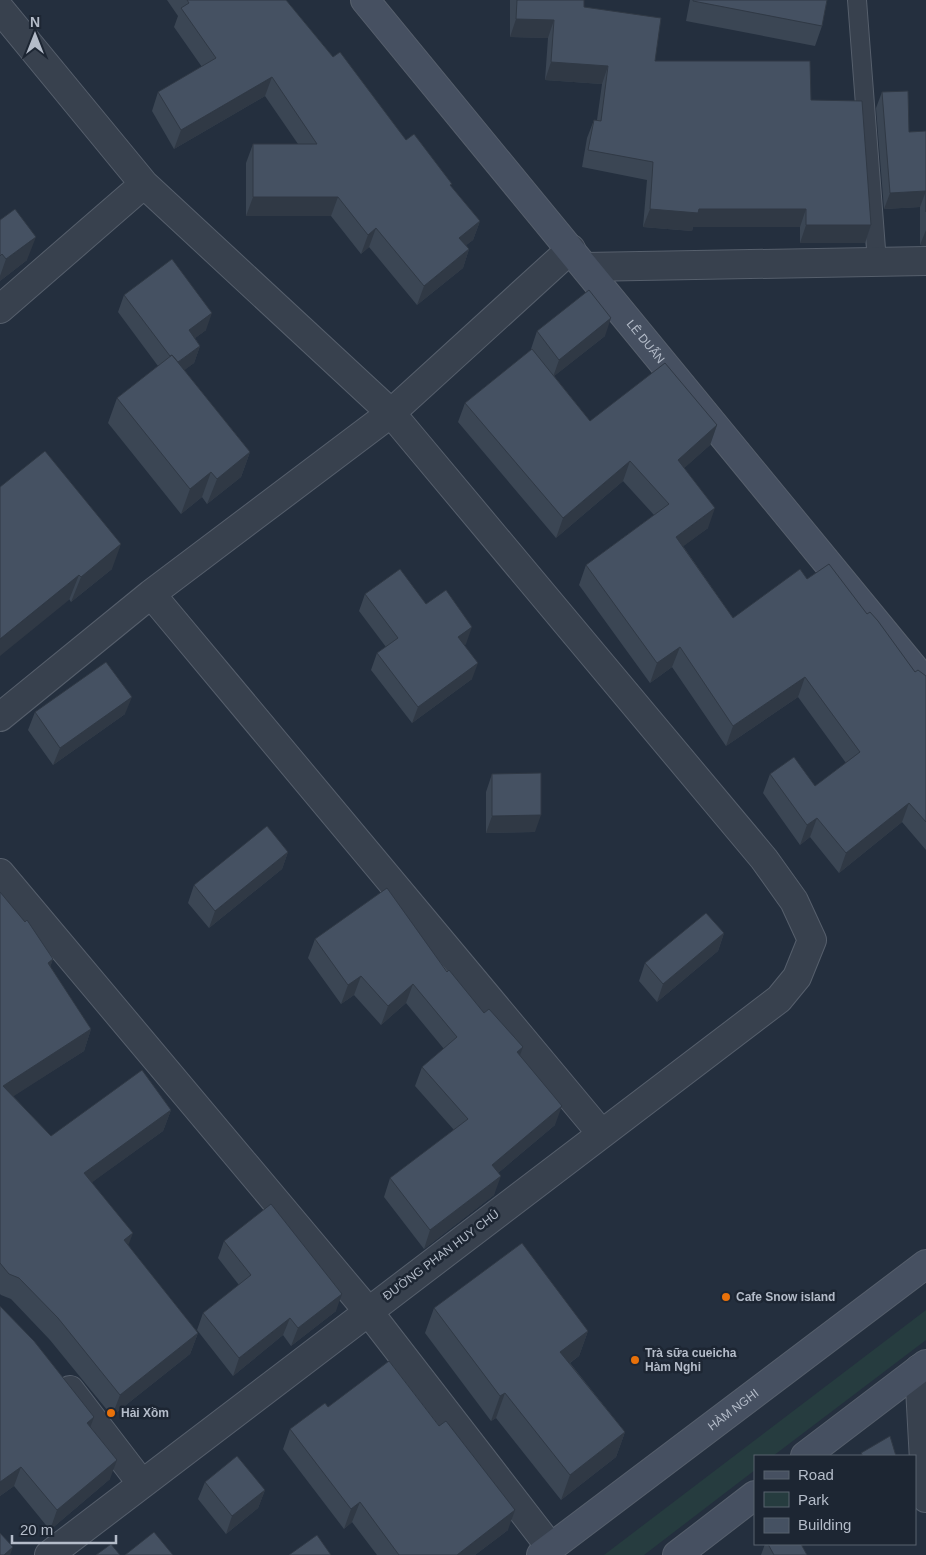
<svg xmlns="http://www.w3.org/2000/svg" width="926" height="1555" font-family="Arial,sans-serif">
<rect width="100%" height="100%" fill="#242f3e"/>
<path fill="#263c3f" d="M926 1310V1340L773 1456H755V1470L644 1555H604Z"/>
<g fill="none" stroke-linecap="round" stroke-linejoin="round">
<g stroke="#565f6c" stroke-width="20">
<path id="lane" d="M857 0 877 262"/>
</g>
<g stroke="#565f6c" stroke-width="30">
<path id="street" d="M0 9 144 184 391 413 764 859 794 901 812 940 797 977 779 999 49 1555
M585 267 926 261
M0 309 144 184
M151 594 601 1133
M0 717 151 594 391 413 571 249
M0 873 368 1311 551 1548
M919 1369 926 1498
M70 1390 142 1484"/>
</g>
<g stroke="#565f6c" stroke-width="30">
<g id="secondary">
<path id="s1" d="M365 0 926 683"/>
<path d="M805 1456 926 1364"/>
<path id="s2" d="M541 1555 926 1264"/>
<path d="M677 1555 755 1495"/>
</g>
</g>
<use href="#lane" stroke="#38414e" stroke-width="18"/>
<use href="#street" stroke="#38414e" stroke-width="28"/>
<use href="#secondary" stroke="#465061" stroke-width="28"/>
</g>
<path fill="#3b4654" d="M167 0H286L333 57 406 140 451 187 480 221 473 240 466 245 469 249 463 268 417 305 369 247 361 254 331 216H246V163L253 144H298L265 96 174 149 152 111 158 92 202 67 174 27 178 16Z
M510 0H584V7L655 61 811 100 871 225 865 243H800V227H693L692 231 643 227 647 180 582 167 587 138 594 120H597L602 84 545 80 548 38 510 37Z
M690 0H827L822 26 815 46 686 21Z
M882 92 909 132 926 131V246L920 245V207L884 209 876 108Z
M0 220 27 260 0 281Z
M124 295 206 330 195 338 200 346 194 363 184 370 250 452 241 477 207 504 202 497 181 514 108 423 117 398 158 366 118 312Z
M537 331 605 336 554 376 590 421 717 425 710 445 684 468 708 528 683 546 733 618 807 579 867 614 915 672 926 676V850L902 822 839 873 810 837 800 845 763 793 770 774 815 786 846 763 798 697 726 746 672 667 650 683 579 585 586 565 654 515 623 481 556 538 458 422 465 403 531 350V349Z
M0 487 112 569 71 602Z
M365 594 426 604 466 644 464 645 472 679 412 723 371 670 377 653 386 647 359 611Z
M35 712 125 714 53 765 28 730Z
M492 774 535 832 486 833V792Z
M288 852 282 869 209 928 188 903 194 885Z
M0 892 53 959 50 967 91 1029 84 1051 13 1096 51 1136 171 1110 163 1131 92 1182 128 1246 198 1333 190 1354 112 1416 50 1340 11 1299 1 1295 0 1294Z
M724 933 718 951 657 1002 639 981 645 963Z
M315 939 447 972 519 1055 555 1125 498 1173 494 1195 424 1249 384 1197 390 1178 454 1130 415 1086 422 1067 444 1049 406 1003 381 1025 354 995 341 1004 308 958Z
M224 1241 336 1311 291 1346 283 1335 233 1376 197 1330 203 1313 239 1285 218 1258Z
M0 1306 90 1427 110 1479 50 1530 14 1486 0 1496Z
M434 1308 588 1331 579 1356 570 1363 625 1432 616 1457 561 1500 496 1418 491 1421 425 1333Z
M328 1407 508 1530 475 1555H377L352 1522 344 1529 283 1449 290 1429Z
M205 1482 265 1490 258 1508 226 1534 198 1499Z
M765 1544H801L807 1555H761Z"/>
<path fill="#303945" d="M516 19 554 20 548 38 510 37Z
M551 62 608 66 602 84 545 80Z
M272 77 265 96 174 149 181 130Z
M926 191 920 207 884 209 890 193Z
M253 197H338L331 216H246Z
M650 209H806L800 227H693L692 231 643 227Z
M480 221 473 240 453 256 459 238Z
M806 225H871L865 243H800Z
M376 228 369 247 361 254 368 235Z
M926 230V246L920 245Z
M36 237 27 260 0 281V276L6 259Z
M469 249 463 268 417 305 424 286Z
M212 313 206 330 182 348 189 330Z
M611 318 605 336 553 377 559 360Z
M200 346 194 363 170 381 176 364Z
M717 425 710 445 671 480 678 460Z
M250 452 241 477 207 504 217 479Z
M630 461 623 481 556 538 563 518Z
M211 472 202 497 181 514 190 489Z
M715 508 708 528 669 557 676 537Z
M121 544 112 569 71 602 81 577Z
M79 575 69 600 0 656V639Z
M472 627 466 644 452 653 458 637Z
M680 647 672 667 650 683 657 663Z
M478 663 472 679 412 723 418 707Z
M805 677 798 697 726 746 733 726Z
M132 697 125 714 53 765 60 748Z
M909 803 902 822 839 873 846 853Z
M541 815 535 832 486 833 492 816Z
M817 818 810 837 800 845 807 825Z
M288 852 282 869 209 928 215 911Z
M724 933 718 951 657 1002 663 984Z
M53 959 45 981 48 963Z
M361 976 354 995 341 1004 348 985Z
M413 984 406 1003 381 1025 388 1006Z
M91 1029 84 1051 0 1105 3 1086Z
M523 1047 516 1066 517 1052Z
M562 1106 555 1125 485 1184 492 1165Z
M171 1110 163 1131 76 1194 84 1173Z
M501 1176 494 1195 424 1249 430 1230Z
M133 1233 125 1254 124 1240Z
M342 1294 336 1311 291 1346 298 1328Z
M290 1318 283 1335 233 1376 239 1358Z
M588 1331 579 1356 551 1376 560 1352Z
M198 1333 190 1354 112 1416 120 1395Z
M505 1393 496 1418 491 1421 500 1396Z
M94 1417 87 1436V1423Z
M625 1432 616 1457 561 1500 570 1475Z
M117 1460 110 1479 50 1530 57 1510Z
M21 1467 14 1486 0 1496V1482Z
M265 1490 258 1508 226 1534 232 1516Z
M360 1502 352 1522 344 1529 351 1509Z
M515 1510 508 1530 475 1555H457Z
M13 1547 10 1555H4Z"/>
<path fill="#455162" stroke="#303945" d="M187 0H286L333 57 340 52 406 140 414 134 452 184 450 185 480 221 459 238 469 249 424 286 376 228 368 235 338 197H253V144H317L272 77 181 130 158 92 216 58 181 8 189 3Z
M517 0H584V7L661 18 655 61H810L811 100 862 101 871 225H806V209H699L698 213 650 209 653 162 588 150 594 120 601 121 608 66 551 62 554 20 516 19Z
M693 0H827L822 26 693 1Z
M908 91 909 132 926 131V212V191L890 193 882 92Z
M15 209 36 237 6 259 2 254 0 256V220Z
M172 259 212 313 189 330 200 346 178 362 172 355 170 356 124 295Z
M589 290 611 318 559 360 537 331Z
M532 349 590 421 665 363 717 425 678 460 715 508 676 537 733 618 800 569 807 579 829 564 867 614 870 612 878 621 915 672 918 670 926 676V822L909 803 846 853 817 818 807 825 770 774 794 757 815 786 860 752 805 677 733 726 680 647 657 663 586 565 669 504 630 461 563 518 465 403Z
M172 355 250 452 217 479 211 472 190 489 117 398Z
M45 451 121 544 81 577 79 575 0 639V487Z
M400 569 426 604 446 590 472 627 458 637 478 663 418 707 377 653 398 638 365 594Z
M106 662 132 697 60 748 35 712Z
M541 773V815L492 816V774Z
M267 826 288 852 215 911 194 885Z
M387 888 447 972 449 970 484 1013 489 1009 523 1047 517 1052 562 1106 492 1165 501 1176 430 1230 390 1178 468 1119 422 1067 457 1037 413 984 388 1006 361 976 348 985 315 939Z
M0 892 25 922 27 920 53 959 48 963 91 1029 3 1086 51 1136 142 1070 171 1110 84 1173 133 1233 124 1240 198 1333 120 1395 58 1318 19 1278 9 1274 0 1263Z
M706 913 724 933 663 984 645 963Z
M271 1204 342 1294 298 1328 290 1318 239 1358 203 1313 251 1275 224 1241Z
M522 1243 588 1331 560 1352 625 1432 570 1475 505 1393 500 1396 434 1308Z
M0 1306 34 1341 94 1417 87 1423 117 1460 57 1510 21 1467 0 1482Z
M389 1361 439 1426 446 1421 515 1510 457 1555H399L360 1502 351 1509 290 1429 325 1403 328 1407Z
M890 1436 896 1456H863L861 1453Z
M237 1456 265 1490 232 1516 205 1482Z
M154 1532 173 1555H125Z
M0 1533 13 1547 4 1555H0Z
M317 1535 331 1555H289Z
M111 1544 120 1555H96Z
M768 1544H801L807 1555H774Z"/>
<g fill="#e8710a" stroke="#1d2633" stroke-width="2">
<circle cx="726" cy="1297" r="5"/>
<circle cx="635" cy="1360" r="5"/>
<circle cx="111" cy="1413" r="5"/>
</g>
<g text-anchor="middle" stroke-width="5" stroke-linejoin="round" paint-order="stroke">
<g font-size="12" fill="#b4bcc9" stroke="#1d2633">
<text dy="4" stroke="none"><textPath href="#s1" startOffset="442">LÊ DUẨN</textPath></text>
<text transform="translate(441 1255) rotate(-37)" y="4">ĐƯỜNG PHAN HUY CHÚ</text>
<text dy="4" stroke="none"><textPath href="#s2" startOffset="241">HÀM NGHI</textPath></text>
</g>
<g font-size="12" font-weight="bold" fill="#b4bcc9" stroke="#1d2633" text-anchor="start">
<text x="736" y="1301">Cafe Snow island</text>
<text x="645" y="1357">Trà sữa cueicha<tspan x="645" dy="14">Hàm Nghi</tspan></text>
<text x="121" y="1417">Hải Xồm</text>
</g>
</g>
<rect x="754" y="1455" width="162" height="90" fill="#1d2633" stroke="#59626f"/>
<rect x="764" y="1471" width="25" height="8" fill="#465061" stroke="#59626f"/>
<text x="798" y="1480" font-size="15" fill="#b4bcc9">Road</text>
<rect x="764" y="1492" width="25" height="15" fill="#263c3f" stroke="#59626f"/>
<text x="798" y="1505" font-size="15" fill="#b4bcc9">Park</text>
<rect x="764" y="1518" width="25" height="15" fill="#455162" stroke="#59626f"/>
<text x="798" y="1530" font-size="15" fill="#b4bcc9">Building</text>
<g transform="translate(35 35)" stroke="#1d2633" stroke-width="4" paint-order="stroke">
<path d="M0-4L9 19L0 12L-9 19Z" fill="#b4bcc9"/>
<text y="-8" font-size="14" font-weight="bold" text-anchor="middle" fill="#b4bcc9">N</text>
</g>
<path d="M12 1535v8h104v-8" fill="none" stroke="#b4bcc9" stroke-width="2.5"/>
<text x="20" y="1535" font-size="15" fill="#b4bcc9" stroke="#1d2633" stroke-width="4" paint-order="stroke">20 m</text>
</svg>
